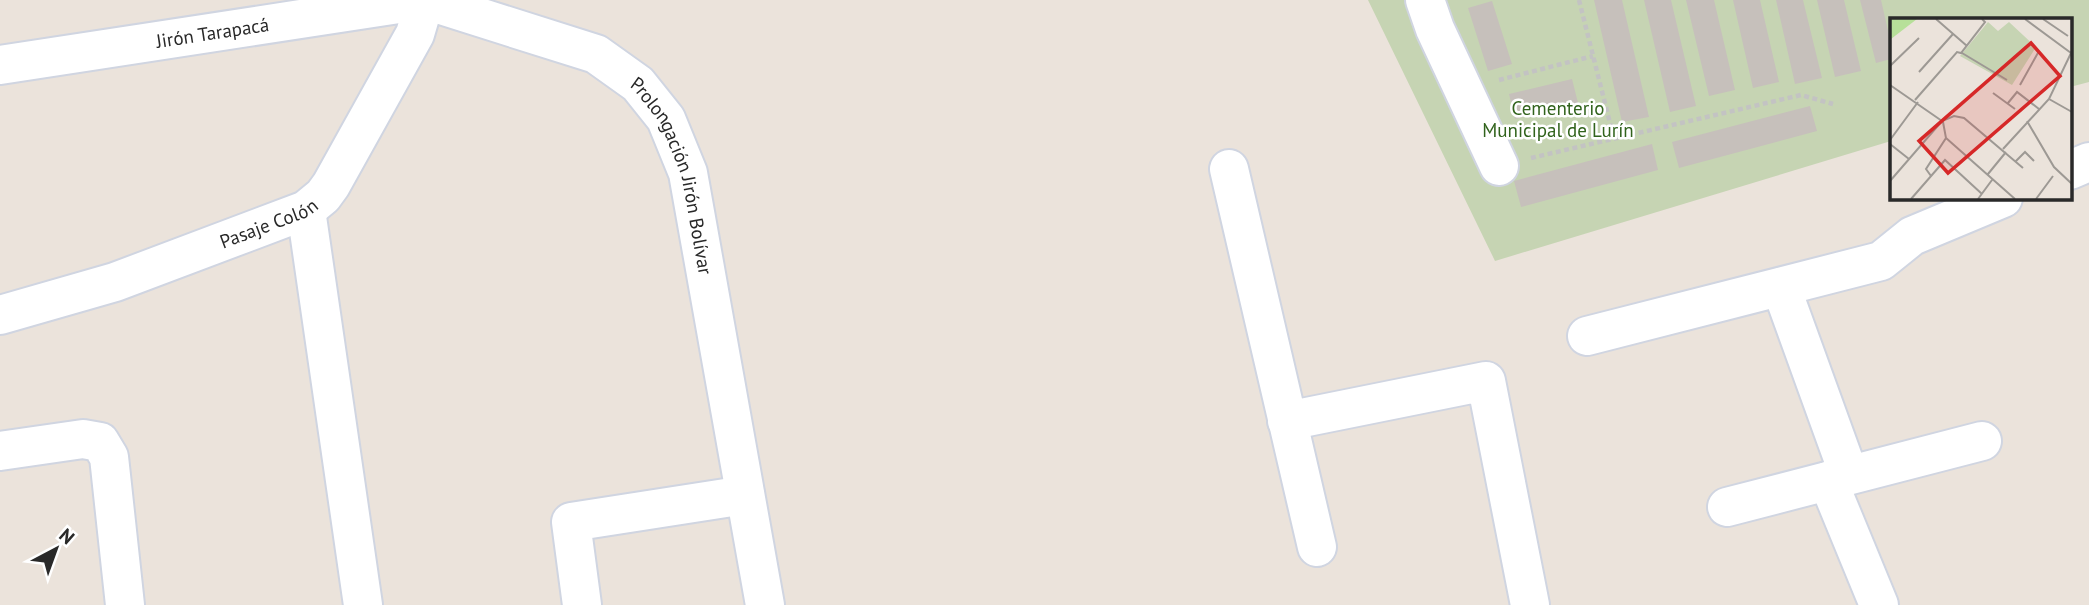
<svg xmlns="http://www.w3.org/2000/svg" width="2089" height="605" font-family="'PT Sans',sans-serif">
<rect width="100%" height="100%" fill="#ebe3db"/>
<path fill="#c6d4b3" d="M1368 0H2089V82L2070 87V19H1891V141L1495 261Z"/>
<path fill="#c6c0bb" d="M1594 0H1622L1649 117 1622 122Z
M1644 0H1671L1696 106 1670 112Z
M1686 0H1714L1735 90 1709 96Z
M1733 0H1760L1779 82 1753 88Z
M1776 0H1803L1822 78 1795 84Z
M1817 0H1844L1861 71 1835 77Z
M1860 0H1881L1891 44V59L1876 63Z
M1492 1 1512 64 1488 71 1468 8Z
M1572 79 1578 103 1515 119 1509 94Z
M1810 106 1817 131 1679 168 1672 142Z
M1652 144 1658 170 1521 207 1514 181Z"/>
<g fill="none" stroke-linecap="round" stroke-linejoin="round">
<g stroke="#d0d5e1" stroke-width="42">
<g id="minor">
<path d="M1425 0 1435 29 1499 166"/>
<path id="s1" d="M0 65 425 0 596 54 638 84 666 119 688 173 765 605"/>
<path d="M1229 169 1317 547"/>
<path d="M2070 170 2089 162"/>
<path d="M306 210 363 605"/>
<path d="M1781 287 1849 475"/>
<path id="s2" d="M0 315 115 282 306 210 323 196 331 185 415 34 425 0"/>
<path d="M1587 336 1881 261 1912 236 2003 198"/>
<path d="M1287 421 1486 381 1530 605"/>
<path d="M0 451 83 439 100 442 109 457 125 605"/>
<path d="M1828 481 1879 605"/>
<path d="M1727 507 1982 441"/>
<path d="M582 605 571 522 745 495"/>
</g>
</g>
<path stroke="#c3c3c3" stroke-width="4.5" stroke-dasharray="5 3.5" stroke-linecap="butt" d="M1579 0 1614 139
M1499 80 1593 56
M1531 158 1801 95 1833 104"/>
<use href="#minor" stroke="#fff" stroke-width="38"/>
</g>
<g text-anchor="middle" stroke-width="5" stroke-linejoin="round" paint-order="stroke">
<g font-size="19" fill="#292929" stroke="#fff">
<text dy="7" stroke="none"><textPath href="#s1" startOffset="215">Jirón Tarapacá</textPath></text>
<text dy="7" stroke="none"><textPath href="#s1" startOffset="761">Prolongación Jirón Bolívar</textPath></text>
<text dy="7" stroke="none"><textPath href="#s2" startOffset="284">Pasaje Colón</textPath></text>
</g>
<g font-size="19" fill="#31631c" stroke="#fff">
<text x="1558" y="115">Cementerio<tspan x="1558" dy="22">Municipal de Lurín</tspan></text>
</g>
</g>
<g transform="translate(1890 18)">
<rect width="182" height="182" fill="#ebe3db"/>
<path d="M0 1H27L1 21Z" fill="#b7e099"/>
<path d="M98 4 108 13 119 4 146 29 122 67 70 38Z" fill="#c6d4b3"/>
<path fill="none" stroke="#9d9994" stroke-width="2" d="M46 1 77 28M135 1 181 35M153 1 178 18M72 35 117 62M0 48 29 20M29 54 63 16M0 67 52 103M130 67 149 33M103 75 125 91M159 81 182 94M25 82 67 34 71 35 95 4 92 1M118 85 127 74 149 91M137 103 164 149 182 166M56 120 125 181M0 122 28 84M0 126 19 141M113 131 159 81 182 33M126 143 135 134 144 143M98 156 116 134M41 158 36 151 56 120 53 104M0 163 52 103 64 98 74 100 133 150M21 181 55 142 92 176M88 181 102 162M146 181 163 158"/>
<path fill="#d62828" fill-opacity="0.15" stroke="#d62828" stroke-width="3.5" d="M141 25 170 58 58 155 29 123Z"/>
<rect width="182" height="182" fill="none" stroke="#292929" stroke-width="3.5"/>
</g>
<g transform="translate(56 549) rotate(41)" stroke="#ffffff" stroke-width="5" paint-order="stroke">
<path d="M0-5L12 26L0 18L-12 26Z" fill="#292929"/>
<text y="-10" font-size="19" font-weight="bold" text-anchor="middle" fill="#292929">N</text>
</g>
</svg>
